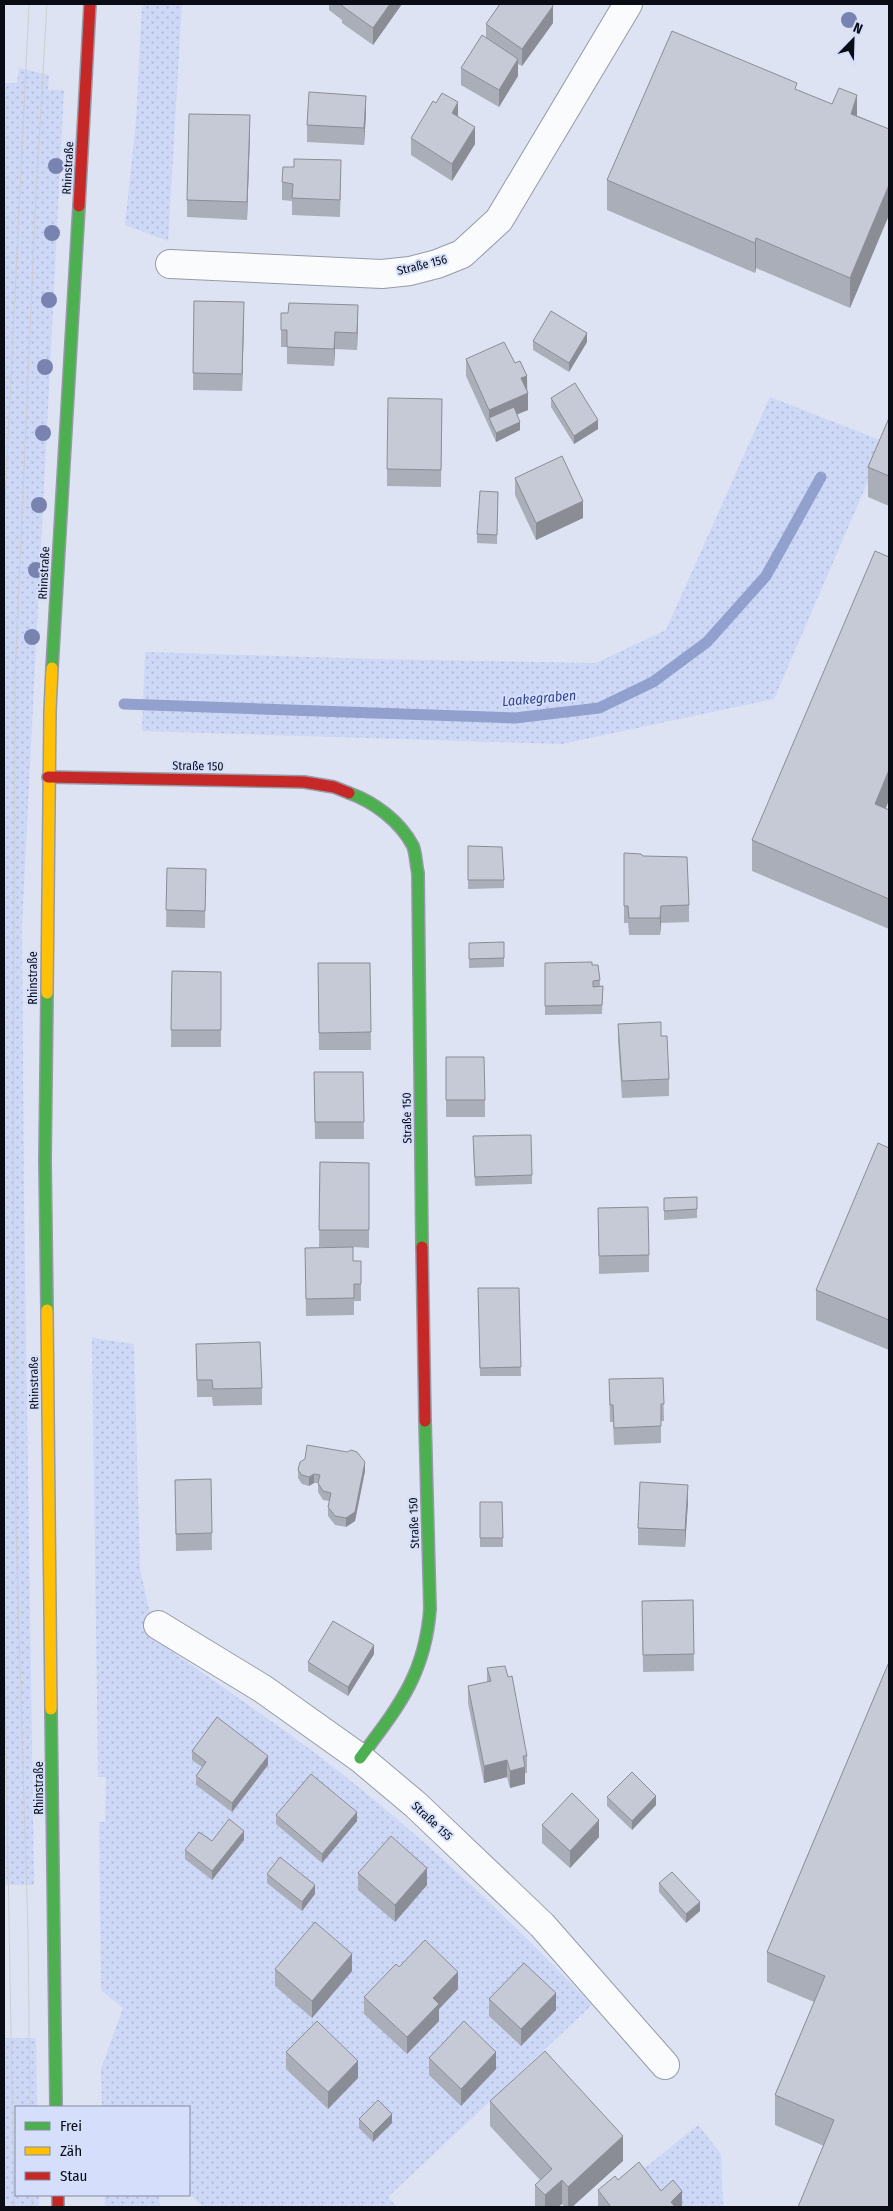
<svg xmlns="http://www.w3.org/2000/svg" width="893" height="2211" font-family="'Fira Sans Condensed',sans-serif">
<defs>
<pattern id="grass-dots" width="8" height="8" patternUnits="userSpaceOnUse" patternTransform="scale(1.25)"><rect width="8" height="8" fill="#cdd7f6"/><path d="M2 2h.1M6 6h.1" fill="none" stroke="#afb7d2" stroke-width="1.8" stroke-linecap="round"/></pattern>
</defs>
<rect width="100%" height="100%" fill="#dee3f3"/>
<path fill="url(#grass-dots)" d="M142 4H182L168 241 125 225 136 121Z
M19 68 49 75 48 90H64L22 924 24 1198 34 1885H4V83H17Z
M770 397 885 442 774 699 562 744 142 731 145 652 377 659 596 663 666 630Z
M92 1337 99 1339 134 1344 140 1569 156 1640C210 1679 266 1716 319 1756 417 1831 507 1916 592 2005L388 2197 397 2207H203L189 2193V2107H102L101 2069 123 2008 101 1990 99 1822H105L106 1777H98Z
M4 2038H36L37 2107H16V2195H39V2207H5Z
M698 2125 721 2154 723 2207H597Z
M104 2195H159L160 2207H105Z"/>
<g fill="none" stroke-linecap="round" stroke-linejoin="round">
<path stroke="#92a0cd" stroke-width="11" d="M124 704 515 718 599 708 653 682 707 642 766 576 821 477"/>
<g stroke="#969aa5" stroke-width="30">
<path id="street" d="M170 264 382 274 410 271 437 264 462 254 499 220 628 4
M158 1625 263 1689 360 1758 416 1805 542 1925 665 2065"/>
</g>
<g stroke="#969aa5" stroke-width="14">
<path id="fast" d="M52 668 79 206
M349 793C374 802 400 821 413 846 416 854 416 865 418 873L422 1247
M47 1310 45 1161 47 993
M51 1709 56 2107
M360 1758C398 1707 425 1675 430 1609L425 1421"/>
</g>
<g stroke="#969aa5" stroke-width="14">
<path id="slow" d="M47 993 50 710 52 668
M47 1310 51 1709"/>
</g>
<g stroke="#969aa5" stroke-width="14">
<path id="jam" d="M79 206 90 4
M48 777 304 782 334 787 349 793
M422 1247 425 1421
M58 2195V2207"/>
</g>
<use href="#street" stroke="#fafbfd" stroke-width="28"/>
<use href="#fast" stroke="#4caf50" stroke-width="11"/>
<use href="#slow" stroke="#ffc107" stroke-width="11"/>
<use href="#jam" stroke="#c62828" stroke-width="11"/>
<path stroke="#ccced3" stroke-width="1" d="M4 522 29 4
M4 1631 14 2207
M30 2107 28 1934 16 1528 13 1159 15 677 36 192 47 4
M32 2195V2207"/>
</g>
<g fill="#7983b0">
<circle cx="849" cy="20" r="8"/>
<circle cx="56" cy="166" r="8"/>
<circle cx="52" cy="233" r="8"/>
<circle cx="49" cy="300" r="8"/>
<circle cx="45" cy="367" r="8"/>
<circle cx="43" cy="433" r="8"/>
<circle cx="39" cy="505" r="8"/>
<circle cx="36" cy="570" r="8"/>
<circle cx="32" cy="637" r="8"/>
</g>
<path fill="#aaaeb8" d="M329 4H402L373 45 342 23V20L329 10Z
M496 4H552L553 23 522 66 518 64V76L499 107 461 85V68L486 38V24L499 5Z
M797 90 889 129V215L850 308 756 268 755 273 607 210V180Z
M366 113 364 145 307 142V125Z
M458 116 475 144 452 181 411 155V138Z
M250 132 247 220 187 217V200Z
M341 177 340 217 292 215V201L282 200V182Z
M194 301 244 319 242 391 193 390Z
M281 313 358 322 357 350 335 349 334 366 287 364V347H281Z
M533 341 587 342 569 372 533 350Z
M466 359 515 363 527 376 528 410 517 414 520 430 496 442 466 376Z
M551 398 598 429 574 444 551 407Z
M442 416 441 487 387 486V469Z
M889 418V506L868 497V467Z
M515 478 583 518 536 540 515 495Z
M498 492 497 544 477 543V534Z
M889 557V800L886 808 889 810V929L752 871V840Z
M468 846 504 880V888L468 889Z
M624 853 689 905V922L661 923 660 935H629L628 923H624Z
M167 868 206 869 205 928 166 927Z
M469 943 504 958V967L469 968Z
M318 963H370L371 1050H319Z
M545 963 592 965 600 980V986H603L602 1014 545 1015Z
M172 971 221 972V1047H171Z
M618 1024 661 1036 669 1079V1096L622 1098 618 1041Z
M446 1058 485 1100V1117H446Z
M314 1072H363L364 1139H315Z
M473 1145 532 1175V1184L475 1186Z
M889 1148V1350L816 1320V1290Z
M320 1162 369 1163V1248L353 1247V1261H361V1301H354V1315L306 1316 305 1248 351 1247H319Z
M697 1197V1218L664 1220V1198Z
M598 1208 649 1255V1272L599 1274Z
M478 1288H519L521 1376H480Z
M196 1344 262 1388V1405L213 1406 212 1397H197Z
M663 1378 664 1421H661V1443L614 1445 613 1422H610L609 1379Z
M298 1470 365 1471 355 1521 346 1527 335 1525 328 1516V1507L330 1501 323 1500 318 1492V1483H314L309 1486 302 1484 298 1478Z
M211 1479 212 1550 176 1551 175 1480Z
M480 1502H502L503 1547H480Z
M688 1502 685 1547 638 1545V1528Z
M693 1600 694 1671 643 1672 642 1601Z
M374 1654 348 1696 308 1671V1662Z
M889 1662V2207L824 2146 775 2125V2095L814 2002 767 1982V1952Z
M487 1668 527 1756V1773H525V1784L510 1788 507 1777 484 1783 468 1703V1686L487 1682Z
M192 1751 268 1765 232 1812 196 1785V1776L202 1767 192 1760Z
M607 1797 656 1805 632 1830 607 1806Z
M276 1815 357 1821 322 1863 276 1824Z
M542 1825 599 1837 570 1868 542 1843Z
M244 1840 212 1880 185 1859V1850L212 1841Z
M358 1873 427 1885 395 1922 358 1890Z
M267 1874 315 1894 302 1911 267 1883Z
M659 1883 700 1911 686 1923 659 1892Z
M399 1967 458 1989 439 2009V2021L407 2054 364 2014V1997Z
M275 1969 352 1971 312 2018 275 1986Z
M489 1999 556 2010 521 2046 489 2016Z
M286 2052 358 2078 328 2109 286 2069Z
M429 2058 496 2069 461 2106 429 2075Z
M490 2101 623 2161 572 2207H565L562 2204 558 2207H535V2185L540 2180 490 2126Z
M359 2119 392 2123 373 2142 359 2128Z
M618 2180 661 2191 682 2207H598V2190Z"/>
<path fill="#8b8d96" d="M390 4H402L373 45V28Z
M553 6V23L522 66V49Z
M518 59V76L499 107V90Z
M857 95V125L851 114Z
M366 96V113L364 145V128Z
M458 102V120L452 113Z
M250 115V132L247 220V202Z
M475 127V144L452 181V164Z
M889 185V215L850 308V278Z
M756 238V268L755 273V243Z
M244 302V319L242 391V374Z
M358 305V322L357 350V333Z
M335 332V349L334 366V349Z
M587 333V342L569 372V363Z
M527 376V393L521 378Z
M528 393V410L492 425 489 418V410Z
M598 420V429L574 444V436Z
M520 422V430L496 442V433Z
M583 501V518L536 540V523Z
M889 770V800L875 834V804Z
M661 906V923L660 935V918Z
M365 1462V1471L355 1521 346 1527V1518Z
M314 1474V1483L309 1486V1477Z
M688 1485V1502L685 1547V1530Z
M374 1645V1654L348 1696V1687Z
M268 1756V1765L232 1812V1803Z
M507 1760V1777L484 1783V1766Z
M525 1767V1784L510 1788V1771Z
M656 1796V1805L632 1830V1821Z
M357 1812V1821L322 1863V1854Z
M599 1820V1837L570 1868V1851Z
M244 1831V1840L212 1880V1871Z
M427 1868V1885L395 1922V1905Z
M315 1885V1894L302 1911V1902Z
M700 1902V1911L686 1923V1914Z
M352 1954V1971L312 2018V2001Z
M458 1972V1989L439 2009V2021L407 2054V2037L433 1998Z
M556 1993V2010L521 2046V2029Z
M496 2052V2069L461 2106V2089Z
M358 2061V2078L328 2109V2092Z
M392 2114V2123L373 2142V2133Z
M623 2136V2161L572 2207H568V2187Z
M562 2180V2204L558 2207H545V2195Z
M682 2191V2207H671V2202Z"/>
<path fill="#c6cad6" stroke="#8b8d96" d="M343 4H390L373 28 342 6Z
M500 4H552L553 6 522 49 486 24Z
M672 31 797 83 795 89 832 104 839 88 857 95 851 114 889 129V185L850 278 756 238 755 243 607 180Z
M482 35 518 59 499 90 461 68Z
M309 92 366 96 364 128 307 125Z
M442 93 458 102 452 113 475 127 452 164 411 138 433 101 436 103Z
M189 114 250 115 247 202 187 200Z
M294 159 341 160 340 200 292 198 293 184 282 182 283 167H294Z
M194 301 244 302 242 374 193 373Z
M289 303 358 305 357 333 335 332 334 349 287 347V330H281V313H288Z
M551 311 587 333 569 363 533 341Z
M504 342 515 363 520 361 527 376 521 378 528 393 489 410 466 359Z
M575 383 598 420 574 436 551 398Z
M388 398 442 399 441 470 387 469Z
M514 407 520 422 496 433 489 418Z
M889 418V476L868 467Z
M562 456 583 501 536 523 515 478Z
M480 491 498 492 497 535 477 534Z
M875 551 889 557V770L875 804 889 810V899L752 840Z
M468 846 502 847 504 880H468Z
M624 853 641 854 643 856 687 857 689 905 661 906 660 918H629L628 906H624Z
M167 868 206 869 205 911 166 910Z
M504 942V958L469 959V943Z
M592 962V965H598L600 980 593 981V987L603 986 602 1005 545 1006V963Z
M318 963H370L371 1032 319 1033Z
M172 971 221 972V1030H171Z
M661 1022V1036H667L669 1079 622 1081 618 1024Z
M446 1057H484L485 1100H446Z
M314 1072H363L364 1122H315Z
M531 1135 532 1175 475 1177 473 1136Z
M878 1143 889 1148V1320L816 1290Z
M320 1162 369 1163V1230H319Z
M697 1197V1209L664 1211V1198Z
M648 1207 649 1255 599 1256 598 1208Z
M353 1247V1261H361V1284H354V1298L306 1299 305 1248Z
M478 1288H519L521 1367 480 1368Z
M260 1342 262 1388 213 1389 212 1380H197L196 1344Z
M663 1378 664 1404H661V1426L614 1428 613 1405H610L609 1379Z
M307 1445 347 1452 351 1450 357 1452 365 1462 355 1512 346 1518 335 1516 328 1507 331 1493 323 1491 318 1483 320 1475 314 1474 309 1477 302 1475 298 1470 300 1462 305 1459Z
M211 1479 212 1533 176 1534 175 1480Z
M640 1482 688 1485 685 1530 638 1528Z
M480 1502H502L503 1538H480Z
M693 1600 694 1654 643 1655 642 1601Z
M333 1621 374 1645 348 1687 308 1662Z
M889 1662V2207H798L834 2120 775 2095 825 1976 767 1952Z
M505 1666 508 1677 512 1676 527 1756H523L525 1767 510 1771 507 1760 484 1766 468 1686 491 1681 487 1668Z
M217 1717 268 1756 232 1803 196 1776 206 1762 192 1751Z
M632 1772 656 1796 632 1821 607 1797Z
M311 1774 357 1812 322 1854 276 1815Z
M572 1793 599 1820 570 1851 542 1825Z
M229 1819 244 1831 212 1871 185 1850 199 1832 212 1841Z
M391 1836 427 1868 395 1905 358 1873Z
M280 1857 315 1885 302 1902 267 1874Z
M672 1872 700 1902 686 1914 659 1883Z
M315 1922 352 1954 312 2001 275 1969Z
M425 1940 458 1972 433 1998 439 2004 407 2037 364 1997 396 1964 399 1967Z
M524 1963 556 1993 521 2029 489 1999Z
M317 2021 358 2061 328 2092 286 2052Z
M464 2021 496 2052 461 2089 429 2058Z
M545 2051 623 2136 568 2187 562 2180 545 2195 535 2185 552 2169 490 2101Z
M378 2100 392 2114 373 2133 359 2119Z
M639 2162 661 2191 673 2180 682 2191 671 2202 675 2207H611L598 2190 615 2176 618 2180Z"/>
<g text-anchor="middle" stroke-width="4" stroke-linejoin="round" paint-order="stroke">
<g font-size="12" fill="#090c15" stroke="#d5dffc">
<text transform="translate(68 168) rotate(-87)" y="4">Rhinstraße</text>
<text transform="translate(422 265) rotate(-14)" y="4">Straße 156</text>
<text transform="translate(44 573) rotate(-87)" y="4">Rhinstraße</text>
<text transform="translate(198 766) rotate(1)" y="4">Straße 150</text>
<text transform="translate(33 978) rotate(-90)" y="4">Rhinstraße</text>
<text transform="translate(407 1118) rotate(-91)" y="4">Straße 150</text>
<text transform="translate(34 1383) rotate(-91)" y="4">Rhinstraße</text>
<text transform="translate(414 1523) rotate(-92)" y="4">Straße 150</text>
<text transform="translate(39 1788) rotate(-90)" y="4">Rhinstraße</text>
<text transform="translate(432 1821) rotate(43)" y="4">Straße 155</text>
</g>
<g font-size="14" font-style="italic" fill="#34458c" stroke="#d5dffc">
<text transform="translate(539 698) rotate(-5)" y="5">Laakegraben</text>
</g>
</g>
<rect width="893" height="2211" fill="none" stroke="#090c15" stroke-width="10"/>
<rect x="15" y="2106" width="175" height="90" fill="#d5dffc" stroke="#838ba0"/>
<rect x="25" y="2122" width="25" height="8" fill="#4caf50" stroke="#838ba0"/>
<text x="60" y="2131" font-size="15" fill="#090c15">Frei</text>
<rect x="25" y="2147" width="25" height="8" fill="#ffc107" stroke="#838ba0"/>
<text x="60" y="2156" font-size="15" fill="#090c15">Zäh</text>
<rect x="25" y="2172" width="25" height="8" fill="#c62828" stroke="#838ba0"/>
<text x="60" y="2181" font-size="15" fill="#090c15">Stau</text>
<g transform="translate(853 40) rotate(23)" stroke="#d5dffc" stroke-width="4" paint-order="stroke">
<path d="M0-4L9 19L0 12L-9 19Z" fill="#090c15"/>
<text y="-8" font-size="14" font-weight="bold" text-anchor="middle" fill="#090c15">N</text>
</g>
</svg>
